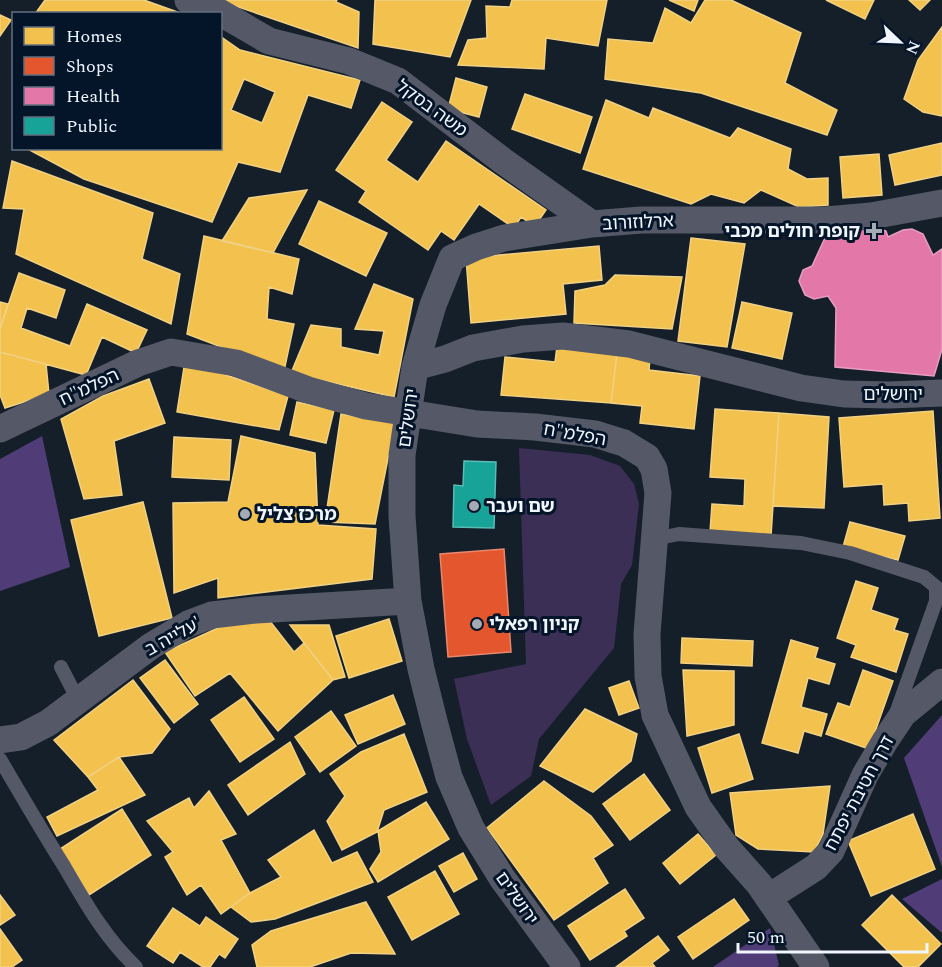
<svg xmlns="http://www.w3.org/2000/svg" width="942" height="967" font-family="Spectral,'Noto Sans Hebrew',serif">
<rect width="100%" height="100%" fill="#151f2a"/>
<path fill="#3c2f56" d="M519 448 590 455 620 466 634 484 639 504 632 565 621 584 614 648 539 739 531 776 491 805 467 739 454 679 526 664Z"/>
<path fill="#503c76" d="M42 436 70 567 0 591V459Z
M942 715V867L904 758Z
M942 879V933L902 899Z
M770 928 779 965 777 967H713Z"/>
<path fill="#f2c14e" stroke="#f1d183" stroke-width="1.5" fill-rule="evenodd" d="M45 0H144L183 14H35Z
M218 0H337L336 2 359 12 358 48Z
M375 0H471L450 57 373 44Z
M512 0H607L598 46 546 38 544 69 458 65 468 40 487 38 486 6 510 7Z
M669 0H698L694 11Z
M705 0H731L801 33 785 83 837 110 827 135 701 93 605 79 608 39 653 43 665 8 691 23Z
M826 0H874L865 19Z
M909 0H930L920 10Z
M0 15 11 20 0 36Z
M942 27V116L923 112 904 99 918 60Z
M220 36 240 50 360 80 351 108 308 95 280 172 238 162 212 222 84 179 26 148H220ZM244 79 275 92 262 123 231 110Z
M456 78 487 87 479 117 448 109Z
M525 94 592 117 580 153 512 129Z
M606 100 649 118 653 108 730 138 738 128 791 149 788 169 807 179 828 178V205L799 207 761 190 744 203 711 194 691 204 583 169Z
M382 102 412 122 386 160 418 182 446 141 546 210 535 226 521 217 514 228 479 204 454 240 441 231 428 250 359 202 366 191 336 170Z
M942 143V175L895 185 889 155Z
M879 154 882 195 843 198 840 157Z
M12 161 153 213 142 259 180 274 171 324 16 254 24 209 3 208Z
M307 190 273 253 222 241 249 198Z
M319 201 387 233 366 276 299 244Z
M204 236 299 259 292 294 269 287 267 319 294 324 284 371 187 334Z
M691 238 745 244 727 347 678 341Z
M599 246 602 280 563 284 566 314 471 323 466 258Z
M19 273 65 290 56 318 27 308 21 328 70 346 87 304 147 330 136 353 102 337 86 375 0 352V329Z
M615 275 682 277 672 329 574 323 575 291 605 285Z
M374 284 413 299 394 397 291 373 311 325 341 329V347L379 355 384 331 355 329Z
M0 302 8 304 0 329Z
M742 302 792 313 782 359 732 348Z
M557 346 617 354 611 403 501 395 505 357 555 362Z
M0 352 46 364 49 394 5 408 0 395Z
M617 354 650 358 649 370 700 376 694 429 640 423 642 406 611 403Z
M185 361 288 396 279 430 177 412Z
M149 379 165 423 114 441 122 495 84 499 61 419 103 396Z
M297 402 334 410 326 443 290 435Z
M715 409 779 413 771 536 710 532 712 504 744 506 745 479 710 477Z
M933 411 940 518 909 521 908 503 884 505 883 484 844 487 839 418Z
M779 413 829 417 824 508 773 506Z
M341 414 395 423 375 524 325 522Z
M241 436 315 453 318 525 376 529 372 579 218 598V578L174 593 173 503 228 502Z
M174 437 231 440 229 480 172 477Z
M143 502 172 618 99 636 71 520Z
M850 522 905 536 898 560 843 547Z
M856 581 878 588 871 610 898 619 894 630 908 634 896 672 851 657 856 645 837 638Z
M389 619 402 661 349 678 336 636Z
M269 620 294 652 304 643 333 680 278 731 230 673 195 696 165 652 231 622Z
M290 625H329L345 677 333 680Z
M682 638 753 641 752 666 681 663Z
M791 640 818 648 815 658 835 664 829 684 808 678 801 707 827 714 821 736 804 731 798 753 762 743Z
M165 660 198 704 174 723 140 678Z
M683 670 734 671V725L687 736Z
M863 670 893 681 869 749 826 734 838 703 850 707Z
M133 680 170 729 152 753 119 757 88 777 54 740Z
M629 681 639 708 619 715 609 688Z
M393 695 405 724 358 744 345 715Z
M244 697 274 739 240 762 211 720Z
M585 709 637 734 631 761 593 792 540 766Z
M331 711 356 746 320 772 295 737Z
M404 734 427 792 384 810 377 832 342 850 327 821 345 796 330 774 361 752Z
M739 734 753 779 712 793 698 748Z
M290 742 305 774 248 815 228 785Z
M119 757 145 795 57 836 47 817 98 790 88 777Z
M644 774 670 810 630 840 603 804Z
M544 781 591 816 613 845 593 858 608 883 554 920 487 828Z
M830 786 823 834 814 852 758 849 736 835 730 793Z
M209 791 236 834 221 840 250 893 221 914 201 885 187 895 165 857 173 852 147 821 189 798 194 808Z
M426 802 449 839 378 882 370 869 381 852 378 831Z
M122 809 151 855 89 895 60 849Z
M913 814 935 869 871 896 848 841Z
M314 830 332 863 357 852 373 882 275 919 251 922 231 907 250 893 281 877 268 860Z
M698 834 716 855 680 884 663 863Z
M463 853 477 879 454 892 439 866Z
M435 871 459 914 412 940 388 897Z
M625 889 644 918 624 931 627 936 590 960 568 926Z
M0 895 15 915 0 925Z
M892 895 941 944 918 967H904L862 925Z
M734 899 749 920 693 959 678 937Z
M366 902 395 954 351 953 310 967H257L252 945 271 931Z
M173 908 200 926 206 917 238 939 225 958 219 954 210 967H203L180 952 173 963 147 946Z
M0 929 22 960 12 967H0Z
M658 936 669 950 652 963 655 967H616Z"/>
<path fill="#e4572e" stroke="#e7876d" stroke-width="1.5" d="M504 549 511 652 448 657 440 554Z"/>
<path fill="#e377a8" stroke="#e79dc2" stroke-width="1.5" d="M865 224 886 231 888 237 903 230 912 229 923 234 933 255 942 249V349L934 376 835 367 836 308 828 296 814 299 805 295 799 281 803 270 812 266 830 227Z"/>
<path fill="#17a398" stroke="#58bcb7" stroke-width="1.5" d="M464 461 496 462 494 528 453 527 454 485 463 486Z"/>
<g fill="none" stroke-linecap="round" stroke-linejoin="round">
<path stroke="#555967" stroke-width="14" d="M654 539 679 534 801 543 850 553 924 577 936 587V601L895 716
M61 667 78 700
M0 759C21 795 42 831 64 866 85 902 105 938 136 967"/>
<path stroke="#555967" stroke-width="27" d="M188 0 214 9 269 41 349 61 398 81 503 161 592 224
M415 367 445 359 473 348 523 339 563 336 629 344 801 388 844 394 889 395 942 393
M0 429 138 363 171 352 236 363 308 390 366 406 477 424 535 427 595 434 624 443 647 457 654 469 658 493 647 634 648 676 655 715 698 807 727 848 759 884 816 967
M0 740 21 737 48 723 151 646 188 624 212 615 256 610 408 601
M769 897 816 867 831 851 865 775 885 741 903 714 942 682
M567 967 502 878 471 828 449 777 435 725 421 669 408 601 402 516V455L415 367 433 305 452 258 476 247 504 238 592 224 641 220H826L871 216 942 203"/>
</g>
<g fill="#a3abb4" stroke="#041529" stroke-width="2">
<path d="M871 222h6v6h6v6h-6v6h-6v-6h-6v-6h6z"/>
<circle cx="474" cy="506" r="6"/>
<circle cx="245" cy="514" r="6"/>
<circle cx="477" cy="624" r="6"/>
</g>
<g text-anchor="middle" stroke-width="6" stroke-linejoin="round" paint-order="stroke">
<g font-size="18" fill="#eff6ff" stroke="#041529">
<text transform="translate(432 108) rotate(36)" y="6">משה בסקל</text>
<text transform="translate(638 222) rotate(-3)" y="6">ארלוזורוב</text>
<text transform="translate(89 387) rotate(-25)" y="6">הפלמ"ח</text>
<text x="893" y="400">ירושלים</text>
<text transform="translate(408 418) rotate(-82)" y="6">ירושלים</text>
<text transform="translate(575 434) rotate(10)" y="6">הפלמ"ח</text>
<text transform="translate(173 636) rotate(-29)" y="6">עלייה ב'</text>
<text transform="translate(859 793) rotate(-62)" y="6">דרך חטיבת יפתח</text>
<text transform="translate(517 898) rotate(55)" y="6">ירושלים</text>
</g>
<g font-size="18" font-weight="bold" fill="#eff6ff" stroke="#041529" text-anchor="start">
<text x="860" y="237" text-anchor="end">קופת חולים מכבי</text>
<text x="486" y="512">שם ועבר</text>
<text x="257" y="520">מרכז צליל</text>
<text x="489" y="630">קניון רפאלי</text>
</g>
</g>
<rect x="12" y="12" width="210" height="138" fill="#041529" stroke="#626f7f" stroke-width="1.5"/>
<rect x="24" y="27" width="30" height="18" fill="#f2c14e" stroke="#626f7f" stroke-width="1.5"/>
<text x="66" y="42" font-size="18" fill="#eff6ff">Homes</text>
<rect x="24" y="57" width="30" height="18" fill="#e4572e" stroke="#626f7f" stroke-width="1.5"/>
<text x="66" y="72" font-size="18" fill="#eff6ff">Shops</text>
<rect x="24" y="87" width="30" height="18" fill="#e377a8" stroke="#626f7f" stroke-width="1.5"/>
<text x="66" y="102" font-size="18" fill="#eff6ff">Health</text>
<rect x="24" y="117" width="30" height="18" fill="#17a398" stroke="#626f7f" stroke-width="1.5"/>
<text x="66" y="132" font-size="18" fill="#eff6ff">Public</text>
<g transform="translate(900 42) rotate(113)" stroke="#041529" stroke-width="4.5" paint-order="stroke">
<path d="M0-4.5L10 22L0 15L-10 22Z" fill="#eff6ff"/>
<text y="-9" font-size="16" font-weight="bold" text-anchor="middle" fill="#eff6ff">N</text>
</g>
<path d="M738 943v9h189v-9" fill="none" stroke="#eff6ff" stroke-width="3"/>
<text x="747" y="943" font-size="18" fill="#eff6ff" stroke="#041529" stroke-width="4.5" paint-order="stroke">50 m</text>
</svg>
